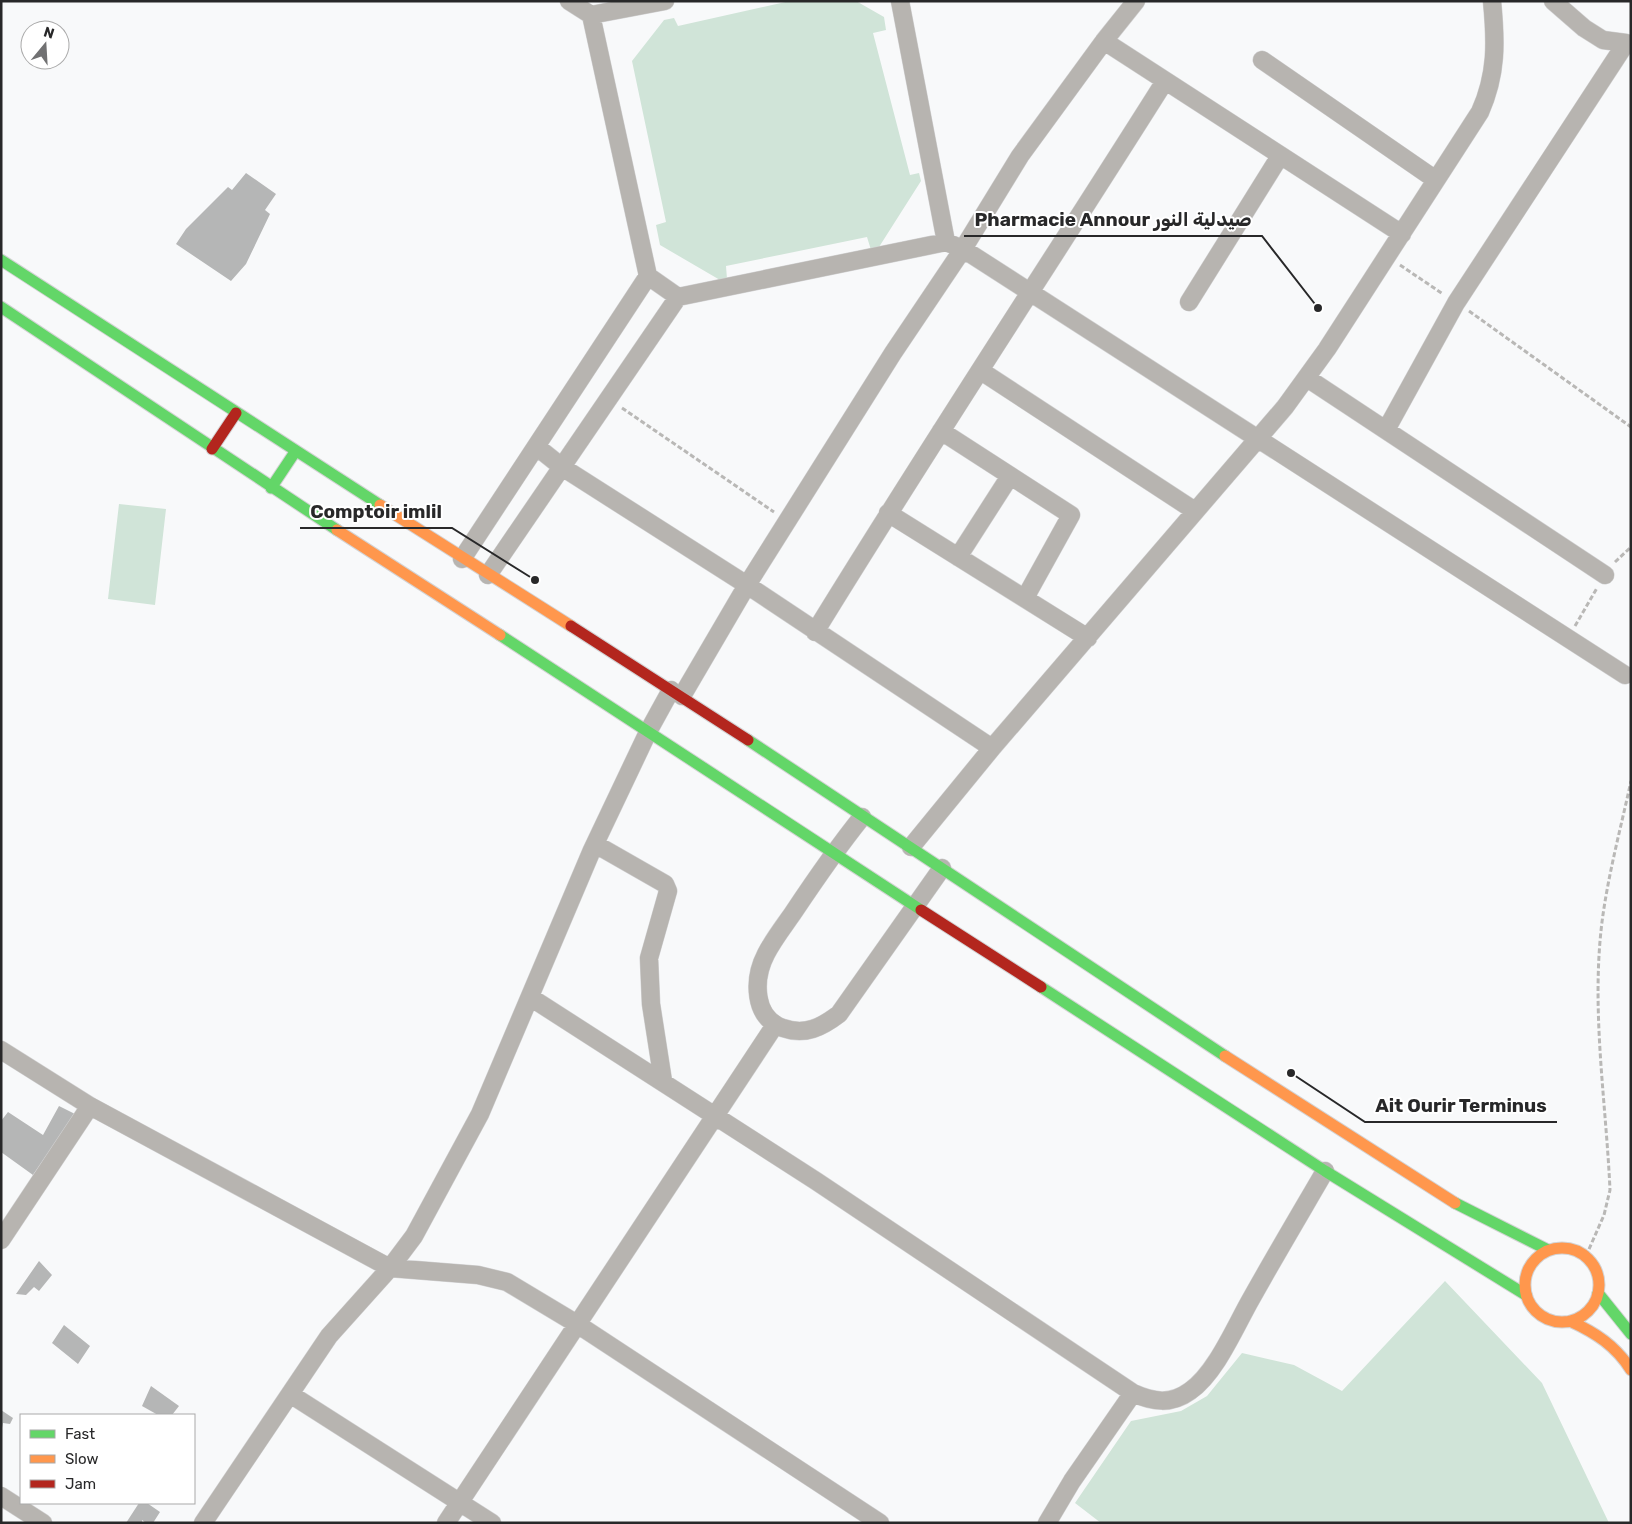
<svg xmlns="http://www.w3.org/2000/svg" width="1632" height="1524" font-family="Rubik,Vazirmatn,sans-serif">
<rect width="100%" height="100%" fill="#f8f9fa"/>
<path fill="#d0e4d8" d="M790 1H856L884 17 886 30 873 33 910 175 919 173 921 181 879 247 871 250 867 237 726 266 727 279 720 280 660 245 656 225 666 222 632 61 664 20 674 18 678 26Z
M119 504 166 509 155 605 108 599Z
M1445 1281 1542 1383 1609 1523H1101L1075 1503 1131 1421 1181 1411 1207 1396 1242 1353 1294 1365 1342 1391Z"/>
<path fill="#b5b6b6" d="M246 173 276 194 265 210 270 214 246 264 231 281 176 244 186 229 228 187 232 190Z
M59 1106 75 1114 33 1175 1 1152V1121L8 1112 43 1135Z
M39 1261 52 1275 39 1291 34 1287 26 1295 16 1294Z
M64 1325 90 1346 78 1364 52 1343Z
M151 1386 179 1406 172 1415H158L142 1406Z
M1 1410 13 1418 10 1424 3 1423 2 1428Z
M139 1503H147L160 1512 153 1523H146L142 1520V1523H126Z"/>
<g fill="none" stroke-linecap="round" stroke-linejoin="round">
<g stroke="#d3d3d4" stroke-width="19">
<path id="street" d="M569 1 591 15 665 1
M900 1 946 242
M591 15 648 276 678 297 946 242 963 249 1625 675
M1104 41 1402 234
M1262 60 1436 180
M1189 302 1280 156
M981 371 1195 511
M1307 378 1605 575
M1386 430 1456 303 1626 43 1603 40 1584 28 1553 1
M941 431 1071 515 1025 598
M537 447 562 467 747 585 992 748
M888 513 1088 638
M958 557 1010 476
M462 559 648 276
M488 575 678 297
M815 632C929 446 1049 265 1165 81
M682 696 747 585 893 353 963 249 1020 156 1104 41 1136 1
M862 817C837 848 815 880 793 913 784 926 773 940 766 954 753 979 753 1018 783 1028 805 1036 822 1027 839 1014L942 868
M595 844 665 884 668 891 649 958 651 1004 663 1081
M911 847 992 748 1285 407 1327 349 1480 112C1497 74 1496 42 1492 1
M530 997 816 1181 1133 1393C1153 1402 1171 1405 1190 1391 1216 1373 1235 1327 1251 1299 1275 1256 1300 1214 1325 1171
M1 1050 90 1106 390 1268 478 1275 507 1282 577 1324 880 1523
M1 1240 90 1106
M290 1394 492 1523
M1 1496 43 1523
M203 1523 329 1336 390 1268 414 1236 480 1114 592 850 649 730 671 690
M446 1523 775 1025
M1047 1523 1072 1481 1133 1393"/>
</g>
<g stroke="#d3d3d4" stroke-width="13">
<path id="fast" d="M1 260 380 505
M1 307 337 530
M271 488 295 452
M500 635 921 910
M748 740 1225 1056
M1041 987 1325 1171 1526 1295
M1455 1203 1548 1250
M1598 1293 1631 1334"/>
</g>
<g stroke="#d3d3d4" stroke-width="13">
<path id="slow" d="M380 505 571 626
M337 530 500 635
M1225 1056 1455 1203
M1525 1285a37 37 0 1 1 74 0a37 37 0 1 1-74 0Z
M1570 1321C1596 1333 1616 1346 1631 1370"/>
</g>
<g stroke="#d3d3d4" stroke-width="13">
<path id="jam" d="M212 449 236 413
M571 626 748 740
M921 910 1041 987"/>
</g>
<path stroke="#b9b8b6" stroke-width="3" stroke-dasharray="5 2.5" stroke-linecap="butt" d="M1400 265 1443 294
M1469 311 1631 427
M622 408 774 512
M1615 562 1631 547
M1575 626 1597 588
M1586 1256 1604 1215 1610 1190C1606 1101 1591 1011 1602 922 1608 875 1621 827 1631 781"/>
<use href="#street" stroke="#b7b4b0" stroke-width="18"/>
<use href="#fast" stroke="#63d668" stroke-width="11"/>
<use href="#slow" stroke="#ff974d" stroke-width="11"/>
<use href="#jam" stroke="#b3261e" stroke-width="11"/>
</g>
<path fill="none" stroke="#282829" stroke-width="2" d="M1318 308L1262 236H964M535 580L452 528H300M1291 1073L1365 1122H1557"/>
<g fill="#282829" stroke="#fff" stroke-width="2">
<circle cx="1318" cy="308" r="5"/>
<circle cx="535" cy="580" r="5"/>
<circle cx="1291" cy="1073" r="5"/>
</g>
<g font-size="19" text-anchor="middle" font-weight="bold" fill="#282829" stroke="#fff" stroke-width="4" stroke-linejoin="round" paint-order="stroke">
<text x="1113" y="226">Pharmacie Annour صيدلية النور</text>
<text x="376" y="518">Comptoir imlil</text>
<text x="1461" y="1112">Ait Ourir Terminus</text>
</g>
<rect width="1632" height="1524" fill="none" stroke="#282829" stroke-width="5"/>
<rect x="20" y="1414" width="175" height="90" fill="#ffffff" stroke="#a9a9a9"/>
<rect x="30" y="1430" width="25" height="8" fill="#63d668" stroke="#a9a9a9"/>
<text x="65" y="1439" font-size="15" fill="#282829">Fast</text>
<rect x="30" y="1455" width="25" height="8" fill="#ff974d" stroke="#a9a9a9"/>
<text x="65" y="1464" font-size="15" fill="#282829">Slow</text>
<rect x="30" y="1480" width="25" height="8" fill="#b3261e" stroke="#a9a9a9"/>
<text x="65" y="1489" font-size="15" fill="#282829">Jam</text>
<g transform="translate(45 45) rotate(18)"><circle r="24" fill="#ffffff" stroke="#a9a9a9"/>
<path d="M0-4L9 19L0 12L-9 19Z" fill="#717172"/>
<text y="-8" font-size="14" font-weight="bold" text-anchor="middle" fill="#282829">N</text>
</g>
</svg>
